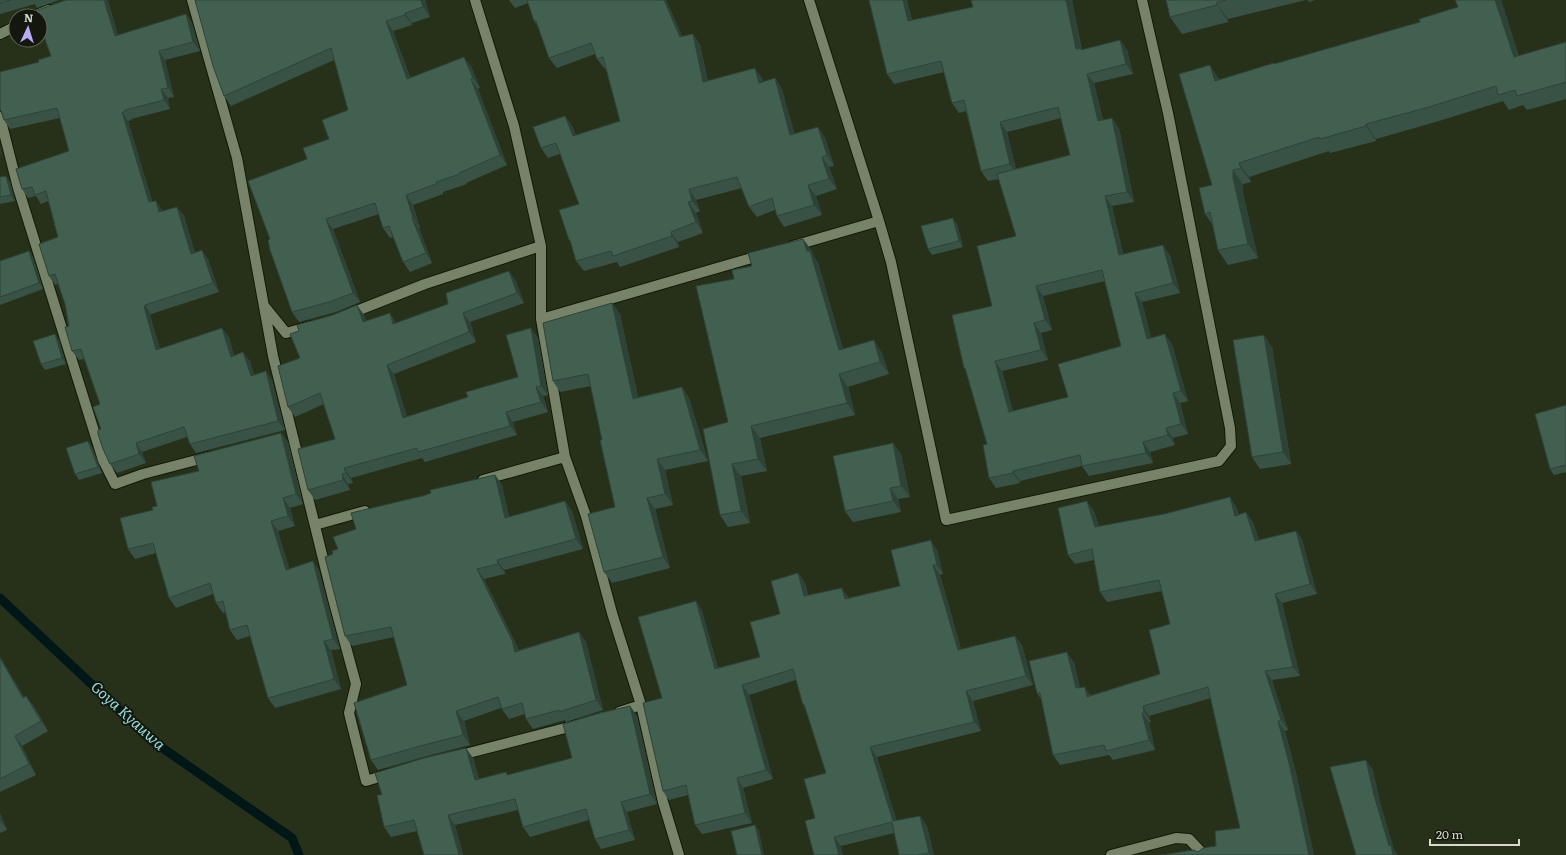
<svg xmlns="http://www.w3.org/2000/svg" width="1566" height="855" font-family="Literata,serif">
<rect width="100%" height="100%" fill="#27311a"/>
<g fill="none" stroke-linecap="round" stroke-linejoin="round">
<path stroke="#001717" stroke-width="9" d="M0 598 151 740 292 838 299 855"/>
<g stroke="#101904" stroke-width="12">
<path id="street" d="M192 0 237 158 273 356 333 599 356 684 349 713 366 781 389 774
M475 0 514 126 541 246V319L565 457 586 516 612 613 641 705 663 802 679 855
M809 0 879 221 891 262 946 520 1219 461 1231 446 1230 428 1168 113 1142 0
M34 16 49 10
M0 34 16 26
M0 117 18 188 103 460 115 484 143 474 208 457
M793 246 879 221
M265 307 286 333 311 326
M349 314 425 284 541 246
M541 319 762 255
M483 480 565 457
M315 525 365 511
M619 712 641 705
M457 756 577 725
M1111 855 1176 838 1189 839 1204 855"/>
</g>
<use href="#street" stroke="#778368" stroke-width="10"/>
</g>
<path fill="#385345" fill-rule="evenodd" d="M0 0H59L37 8 35 4 0 14Z
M195 0H425L430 17 412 23V25L393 31 410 77 471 66 480 88 478 89 507 165 466 183 467 184 443 192V194L413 205 420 228H419L432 263 410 272 403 262 393 237 390 238 383 228 379 214 333 229 360 302 336 312 299 322 292 312 270 239 307 159 329 139 348 110 334 60 231 106 224 96Z
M509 0H666L682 36 693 34 700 45 708 81 762 78 763 82 775 78 782 89 794 134 818 127 825 138 834 166 829 167 837 189 816 196 822 215 784 227 777 216 775 210 757 217 749 207 742 188 696 200 700 211 696 213 703 233 678 242 679 247 620 267 617 262 584 271 576 261 572 245 569 240 579 204 560 154 548 158 541 148 565 116 572 126 576 135 620 121 606 69H605L597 59 595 54 557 68 549 58 538 27 534 21 528 3 515 8Z
M869 0H907L912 20 973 7 971 0H1072L1082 50 1120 40 1127 50 1133 74 1094 83 1103 120 1119 128 1134 202 1112 206 1123 254 1170 255 1180 293 1142 302 1151 338 1172 344 1188 401 1180 403 1188 434 1173 438 1175 445 1150 452 1153 463 1089 476 1082 466 1020 481V483L996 488 989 478 987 444 966 371 964 368 992 306 1016 236 999 179 988 181 981 171 966 111 959 113 952 103 944 72 894 84 887 74ZM1061 118 1070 155 1016 169 1007 132ZM1105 281 1121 346 1068 397 1013 411 1002 371 1048 360 1041 333 1052 330 1043 296Z
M1166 0H1306L1228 19V22L1182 34 1170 17Z
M1308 0H1315L1309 2Z
M1501 0 1519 56 1566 42V99L1527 110 1523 105 1509 110 1503 101 1439 121 1376 139V141L1330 153 1329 151 1249 177 1251 182 1243 184V193L1258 258 1228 265 1218 250 1212 224 1205 214 1212 185 1220 80 1274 63 1275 64 1420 22 1458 7Z
M186 14 192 23 200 51 165 60 174 97 168 98 170 109 131 119 132 120 128 121 152 201 162 210V211L177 207 184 216 195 253 208 259 219 292 151 314 150 315 160 349 229 337 234 356 250 361 254 375 272 380 285 430 196 453 190 444 187 437 142 452 146 463 117 473 110 464 101 429 100 404 84 359 79 360 72 351 65 304 58 284 55 285 49 276 58 237 48 201 41 204 36 196 28 198 22 189 69 151 60 118 10 129 4 120 1 111H0V72L39 62 51 56Z
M0 177 10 182 15 201 0 204Z
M957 224 963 247 932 255 928 249Z
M803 239 812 251 813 255 818 263 843 349 882 353 889 374 848 387 855 415 760 438 767 471 741 476 750 523 728 527 720 515 728 422 734 279 752 266Z
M29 251 33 257 43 289 0 305V261Z
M516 281 524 303 470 322 476 342 394 374 407 417 468 397 518 377 538 338 548 395 543 396 548 412 513 422 517 435 425 462 422 458 351 478 353 483 348 484 350 490 315 500 308 490 335 439 324 404 295 417 288 407 300 358 299 331 333 315H364L366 321 396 323Z
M612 303 620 314 638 397 682 387 689 398 708 461 665 470 673 505 655 509 670 568 612 583 604 572 615 507 602 440 591 386 560 392 553 381Z
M59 340 66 364 45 370 41 364Z
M1272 347 1291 464 1260 469 1252 457Z
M1566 405V472L1554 475 1550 469Z
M281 433 288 442 303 504 290 508 295 526 278 531 289 569 313 561 319 571 340 649 331 650 341 689 275 708 268 698 250 636 237 640 230 630 225 612 223 613 216 603 213 594 176 608 169 598 156 553 135 559 128 549 153 510 157 506 199 471Z
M893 443 901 454 910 497 898 499 901 512 853 522 845 511Z
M92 447 102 473 79 480 75 474Z
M495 475 502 485 509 517 565 501 572 511 583 549 504 570 505 574 484 579 519 650 579 632 586 642 603 710 566 722 565 720 533 729 526 719 525 714 509 719 501 708 464 721 470 745 427 756 378 770 371 760 407 685 394 637 352 646 345 636 333 554 356 529 426 495Z
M1230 497 1236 507 1239 515 1253 522 1259 540 1296 531 1302 540 1317 594 1282 603 1300 676 1272 680 1288 730 1285 731 1296 773 1314 855H1161L1198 852 1216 846 1240 828 1211 698 1149 716 1151 722H1149L1155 750 1113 760 1109 755 1060 765 1053 755 1041 699 1037 693 1074 662 1080 688 1091 695 1160 674 1170 624 1162 591 1107 602 1100 592 1094 560 1075 564 1068 555 1094 511 1099 527 1164 514Z
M937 550 943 574 940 575 961 649 1022 645 1033 685 973 701 981 731 877 757 896 821 920 816 927 826 934 855H899L894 833 841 846 815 818 826 773 805 708 803 705 796 680 749 695 773 779 743 788 752 823 702 834 695 825 688 795 669 800 663 791 662 698 696 601 702 611 718 668 760 657 798 573 805 583 808 595 849 598 900 586Z
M0 657 24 697 34 706 48 731 22 746 36 775 0 792Z
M630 706 637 716 657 804 627 812 635 840 601 849 595 839 589 820 530 837 523 827 518 810 455 825 463 855H424L417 831 391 837 384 827 382 795 473 758 479 779 508 775 572 758Z
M0 813 7 830 0 833Z"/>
<path fill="#2e4338" d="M104 0H108L121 45 115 36Z
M421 0H425L430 17 423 7Z
M664 0H666L687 47 680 37Z
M903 0H907L915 31 908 21Z
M1066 0H1072L1081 49 1088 58 1076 49Z
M1495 0H1501L1524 72 1514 57Z
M1216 3 1228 19V22L1217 5Z
M405 13 412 23V25L405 15Z
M186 14 192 23 200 51 193 42Z
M386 21 393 31 414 89 407 79Z
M693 34 700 45 710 92 703 82Z
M1120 40 1127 50 1133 74 1126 64Z
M159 51 165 60 174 97 168 88Z
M464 57 471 66 480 88 473 78Z
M1210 65 1220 80 1215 81Z
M755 68 762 78 766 93 759 83Z
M1087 74 1094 83 1105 131 1098 121Z
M775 78 782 89 798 145 790 135Z
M471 79 478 89 507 165 500 155Z
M161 89 168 98 170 109 164 100Z
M122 112 128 121 155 211 149 202Z
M565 116 572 126 580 146 573 136Z
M1112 118 1119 128 1134 202 1127 192Z
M1000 122 1007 132 1017 174 1010 164Z
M1366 124 1376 139V141L1366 126Z
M818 127 825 138 834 166 827 155Z
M0 147 2 156 0 153Z
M822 157 829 167 837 189 829 179Z
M1239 163 1249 177 1251 182 1241 168Z
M1233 170 1243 184V193L1258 258 1248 244 1233 178Z
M6 176 10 182 15 201 11 195Z
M808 185 816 196 822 215 814 205Z
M689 189 696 200 700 211 692 201Z
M406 195 413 205 420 228 413 218Z
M1105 196 1112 206 1126 265 1119 255Z
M156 201 162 210 165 221 159 212Z
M688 202 696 213 703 233 696 222Z
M177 207 184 216 198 263 191 254Z
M412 218 419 228 432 263 426 253Z
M953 218 957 224 963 247 959 241Z
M326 219 333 229 360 302 353 293Z
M671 232 678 242 679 247 672 236Z
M803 239 812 251 813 255 818 263 847 362 839 350Z
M1163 245 1170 255 1180 293 1173 283Z
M202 250 208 259 219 292 213 283Z
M29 251 33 257 43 289 39 283Z
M509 271 516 281 524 303 517 293Z
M1036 286 1043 296 1052 330 1045 320Z
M1135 293 1142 302 1154 349 1147 339Z
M612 303 620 314 641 410 633 399Z
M145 305 151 314 150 315 163 359 156 350 144 306Z
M357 305 364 315 370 332 363 322Z
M390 313 396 323 393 324Z
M463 313 470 322 476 342 469 332Z
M1034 323 1041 333 1048 360 1041 350Z
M222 328 229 337 237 366 231 357Z
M531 328 538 338 548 395 541 386Z
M55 334 59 340 66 364 62 358Z
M1165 334 1172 344 1188 401 1181 391Z
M1264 335 1272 347 1291 464 1283 452Z
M874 340 882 353 889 374 880 362Z
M243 352 250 361 257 385 251 376Z
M995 361 1002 371 1016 422 1009 412Z
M387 365 394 374 410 428 403 418Z
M266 371 272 380 285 430 278 421Z
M839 374 848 387 855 415 847 403Z
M536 387 543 396 548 412 541 402Z
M682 387 689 398 708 461 700 450Z
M1173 393 1180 403 1188 434 1181 424Z
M506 412 513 422 517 435 510 426Z
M751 426 760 438 767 471 758 459Z
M1166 428 1173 438 1175 445 1168 435Z
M281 433 288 442 303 504 296 494Z
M88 441 92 447 102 473 98 467Z
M1143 442 1150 452 1153 463 1146 453Z
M136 443 142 452 146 463 139 454Z
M893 443 901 454 910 497 901 486Z
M657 459 665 470 673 505 665 494Z
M732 464 741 476 750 523 741 511Z
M344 468 351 478 353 483 346 473Z
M1013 471 1020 481V483L1013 473Z
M342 474 348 484 350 490 343 480Z
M495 475 502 485 512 528 505 518Z
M890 488 898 499 901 512 893 501Z
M1230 497 1236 507 1242 526 1235 516Z
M283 498 290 508 295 526 288 516Z
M647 498 655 509 670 568 663 557Z
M565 501 572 511 583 549 576 539Z
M1087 501 1094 511 1102 537 1095 527Z
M1246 512 1253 522 1262 551 1255 541Z
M271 521 278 531 293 580 286 570Z
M1296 531 1302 540 1317 594 1310 584Z
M931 540 937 550 943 574 937 565Z
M497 560 504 570 505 574 498 564Z
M313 561 319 571 340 649 333 639Z
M933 565 940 575 964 660 958 650Z
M477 569 484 579 519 650 522 662 515 652Z
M798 573 805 583 811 606 804 596Z
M842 588 849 598 852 609 845 599Z
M1275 594 1282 603 1300 676 1293 667Z
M696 601 702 611 721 678 715 669Z
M579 632 586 642 603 710 596 700Z
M1015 636 1022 645 1033 685 1026 676Z
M324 641 331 650 341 689 334 679Z
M1067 652 1074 662 1082 698 1076 688Z
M0 657 3 661 30 708 23 698 0 658Z
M1265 671 1272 680 1288 730 1281 720Z
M742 685 749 695 773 779 766 770Z
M1085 687 1091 696 1087 697Z
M966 691 973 701 981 731 974 722Z
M26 696 34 706 48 731 41 721Z
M630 706 637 716 657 804 650 794Z
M1143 706 1149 716 1151 722 1144 712Z
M456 711 464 721 470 745 463 735Z
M1142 713 1149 722 1155 750 1149 740Z
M1278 721 1285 731 1296 773 1314 855H1309Z
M15 736 22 746 36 775 29 764Z
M870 747 877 757 900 831 893 821Z
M466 748 473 758 482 790 475 780Z
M1366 760 1373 770 1381 805 1394 849 1398 855H1393L1389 846 1374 795Z
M737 778 743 788 752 823 745 813Z
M621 802 627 812 635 840 629 830Z
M0 813 7 830 0 820Z
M448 815 455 825 463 855H459Z
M920 816 927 826 934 855H930L929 853Z
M755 825 759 831 764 855H762Z
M834 837 841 846 843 855H839Z"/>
<path fill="#416050" stroke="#2e4338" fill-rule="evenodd" d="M0 0H11L0 3Z
M66 0H104L115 36 186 14 193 42 159 51 168 88 161 89 164 100 125 110V112H122L149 202 156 201 159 212 177 207 191 254 202 250 213 283 145 305 144 306 156 350 222 328 231 357 243 352 251 376 266 371 278 421 190 444 184 427 136 443 139 454 110 464 103 449 98 434V430L101 429 93 407 100 404 81 349 72 351 65 327 69 326 65 304 55 274 49 276 39 244 58 237 46 191 35 195 32 187 22 189 16 169 69 151 57 108 4 120 0 108V72L39 62 38 60 51 56 40 25V16H37L35 11Z
M195 0H421L423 7 405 13V15L386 21 407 79 464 57 473 78 471 79 500 155 459 173 460 174 436 182V184L406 195 413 218H412L426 253 403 262 389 226 383 228 375 203 326 219 353 293 329 302 292 312 270 250 268 240 270 239 248 181 307 159 303 148 329 139 322 120 348 110 331 48 224 96 213 66Z
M527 0H664L680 37 693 34 703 82 755 68 759 83 775 78 790 135 818 127 827 155 822 157 829 179 808 185 814 205 777 216 772 198 749 207 737 177 689 189 692 201 688 202 696 222 671 232 672 236 613 256 611 251 576 261 570 240H569L559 210 579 204 556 143 541 148 533 127 565 116 573 136 620 121 603 57 597 59 591 43 549 58 536 21H534Z
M869 0H903L908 21 973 7 971 0H1066L1076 49 1081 48V50L1120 40 1126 64 1087 74 1098 121 1112 118 1127 192 1105 196 1119 255 1163 245 1173 283 1135 293 1147 339 1165 334 1181 391 1173 393 1181 424 1166 428 1168 435 1143 442 1146 453 1082 466 1080 455 1013 471V473L989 478 983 445 987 444 965 368H964L952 315 992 306 977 246 1016 236 997 174 1070 155 1058 107 1000 122 1010 164 981 171 964 100 952 103 941 61 887 74ZM1102 270 1121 346 1058 364 1068 397 1009 412 995 361 1041 350 1034 323 1045 320 1036 286Z
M1166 0H1226L1216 3 1217 5 1170 17Z
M1455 0H1495L1514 57 1566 42V82L1517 96 1515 90 1498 95 1496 86 1429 107 1366 124V126L1320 139 1319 137 1239 163 1241 168 1233 170V178L1248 244 1218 250 1210 212 1205 214 1199 188 1212 185 1179 74 1210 65 1215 81 1274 63V64L1420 22 1419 19 1458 7Z
M6 176 11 195 0 197V177Z
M953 218 959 241 928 249 921 226Z
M803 239 807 251H810L839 350 874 340 880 362 839 374 847 403 751 426 758 459 732 464 741 511 720 515 703 429 728 422 696 286 734 279 732 270 752 266 748 253Z
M29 251 39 283 0 297V261Z
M509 271 517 293 463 313 469 332 387 365 403 418 468 397 466 392 518 377 506 335 531 328 541 386 536 387 541 402 506 412 510 426 418 452 417 448 344 468 346 473 342 474 343 480 308 490 298 449 335 439 320 393 288 407 278 366 300 358 290 334 299 331 297 325 333 315 357 305 363 322 390 313 393 324 448 304 446 293Z
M612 303 633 399 682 387 700 450 657 459 665 494 647 498 663 557 604 572 588 514 615 507 600 440H602L588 374 553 381 543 323Z
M55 334 62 358 41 364 33 341Z
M1264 335 1283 452 1252 457 1233 340Z
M1566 405V465L1550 469 1535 414Z
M281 433 296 494 283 498 288 516 271 521 286 570 313 561 333 639 324 641 334 679 268 698 247 625 230 630 223 601 216 603 210 583 169 598 153 543 128 549 120 518 153 510 152 507 157 506 151 482 199 471 194 456Z
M88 441 98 467 75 474 66 448Z
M893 443 901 486 890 488 893 501 845 511 833 456Z
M495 475 505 518 565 501 576 539 497 560 498 564 477 569 512 640 515 652 579 632 596 700 559 712V710L526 719 522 703 502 709 498 697 456 711 463 735 420 746 371 760 354 703 407 685 391 627 345 636 325 557 333 554 332 551 338 549 333 537 356 529 351 513 426 495 431 493 430 490Z
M1230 497 1235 516 1246 512 1255 541 1296 531 1310 584 1275 594 1293 667 1265 671 1281 720 1278 721 1289 763 1309 855H1161L1193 850 1198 852 1203 848 1216 846 1215 831 1240 828 1208 687 1143 706 1144 712 1142 713 1149 740 1106 751 1104 745 1053 755 1040 693H1037L1029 661 1067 652 1076 688 1085 687 1087 697 1160 674 1149 630 1170 624 1159 580 1100 592 1092 549 1068 555 1058 508 1087 501 1095 527 1164 514Z
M931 540 937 565H933L958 650 1015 636 1026 676 966 691 974 722 870 747 893 821 920 816 929 853 918 855H899L892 822 834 837 839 855H814L805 821 815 818 804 779 826 773 804 704 803 705 793 669 742 685 766 770 737 778 745 813 695 825 686 785 663 791 643 703 662 698 638 617 696 601 715 669 760 657 750 622 780 614 771 581 798 573 804 596 842 588 845 599 900 586 891 550Z
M0 658 23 698 26 696 41 721 15 736 29 764 0 779Z
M630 706 650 794 621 802 629 830 595 839 586 809 523 827 515 799 448 815 459 855H424L414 820 384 827 377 795H382L375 773 424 758 466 748 475 780 506 772 507 775 572 758 563 724 600 713Z
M1366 760 1374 795 1389 846 1391 845 1393 855H1356L1330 767Z
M755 825 762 855H737L731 831Z"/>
<g text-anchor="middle" stroke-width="4" stroke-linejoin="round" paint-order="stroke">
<g font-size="15" font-style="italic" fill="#91dddc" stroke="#13170d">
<text transform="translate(128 716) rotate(42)" y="5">Goya Kyauwa</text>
</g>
</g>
<g transform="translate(28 28) rotate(4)"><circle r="19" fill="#13170d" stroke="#606559"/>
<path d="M0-3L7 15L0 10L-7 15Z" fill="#bbaaf6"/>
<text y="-6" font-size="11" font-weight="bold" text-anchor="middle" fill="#d4dacc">N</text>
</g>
<path d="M1430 839v6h89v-6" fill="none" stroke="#d4dacc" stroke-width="2"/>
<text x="1436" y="839" font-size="12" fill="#d4dacc" stroke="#13170d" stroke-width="3" paint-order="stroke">20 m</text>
</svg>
